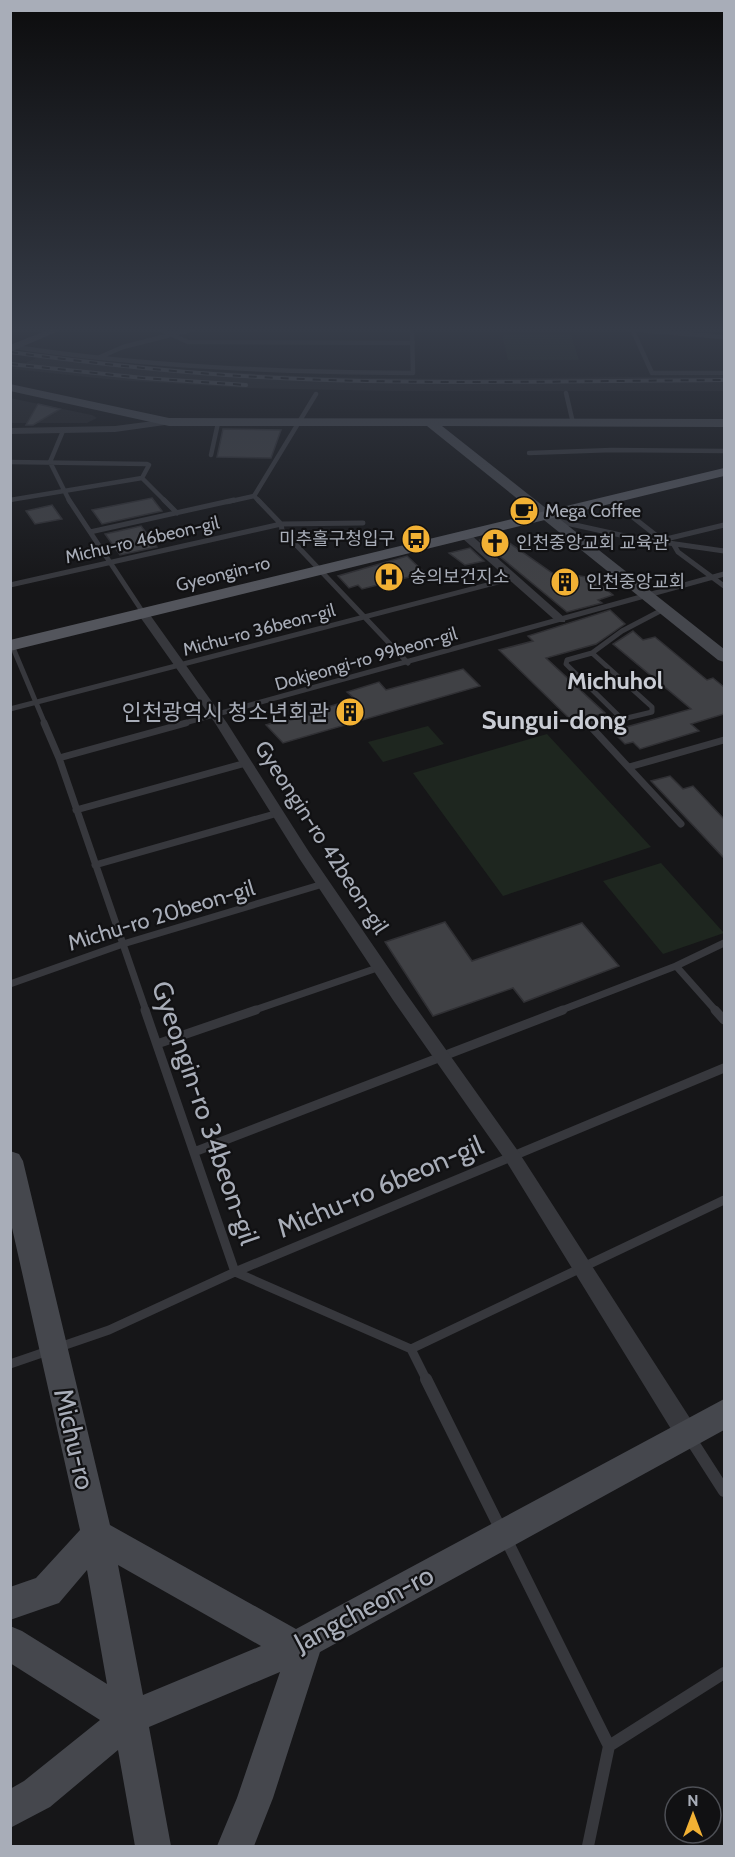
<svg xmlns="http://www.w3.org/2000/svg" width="735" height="1857" font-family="Cabin,'Noto Sans KR',sans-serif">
<rect width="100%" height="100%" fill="#161618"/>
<path fill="#222225" d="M45 354 183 370 318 377 450 379 724 376V391H390L245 388 115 380 13 369Z
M10 398 92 415 97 418 87 423H11Z"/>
<path fill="#1e261f" d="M502 335H571L579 360H508Z
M428 726 444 744 383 762 368 742Z
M547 734 651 847 503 896 413 773Z
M661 863 724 933 663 954 603 881Z"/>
<path fill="#404145" stroke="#303034" stroke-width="1.5" d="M38 404 60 409 33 425H26Z
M223 429 281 430 271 458 217 457Z
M152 498 162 511 102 524 92 510Z
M52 505 62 519 35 524 26 511Z
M141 526 157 547 120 555 105 534Z
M498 535 558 577 568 574 592 578 613 595 598 600 602 603 567 612 480 540Z
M470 548 484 561 465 565 449 553Z
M407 556 425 573 362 589 358 585 349 588 338 576Z
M610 610 625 624 596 644 546 658 605 713 573 722 499 650 533 641 528 636Z
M633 631 643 640 655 637 707 680 713 678 724 687V714L691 724 699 731 640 749 633 742 625 744 612 731 691 709 613 644Z
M463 669 480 686 283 743 266 725 355 699 347 692 379 682 386 690Z
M670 776 683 789 693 786 724 819V858L651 781Z
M445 922 472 961 582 923 619 966 524 1002 513 988 433 1016 385 942Z"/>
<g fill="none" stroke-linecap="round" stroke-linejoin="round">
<path stroke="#37383d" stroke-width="4.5" d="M159 329 188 342 413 343
M626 329 724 337
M633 331 652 373H724
M15 347C147 367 279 372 413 373L412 329
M100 357 123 347 194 329
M566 393 573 423
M63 431 50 462 70 502
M529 453 612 450 724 451
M211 455 218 423
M10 462 147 464 149 465 142 478 166 502
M10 500 142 478
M610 500 613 502
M227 502 254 496
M260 502 254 496 316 394"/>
<path stroke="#37383d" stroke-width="5" d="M69 500 144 614
M164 500 177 513
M258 500 281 524 282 530 408 663
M611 500 662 540
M557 521 634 538 724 551
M90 532 234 500
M659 543 662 540 724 525
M674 545 678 552 724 586
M10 585 281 524 363 523
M11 643 45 724
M592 653 652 707V712L627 718 620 717 566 664 567 660Z
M592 653 622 631 664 609
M10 709 514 578
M181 724 724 574
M593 724 620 717"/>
<path stroke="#37383d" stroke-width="7" d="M44 723 59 758 146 1011
M597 723 593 724 592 728 681 824
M59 758 186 723
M629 767 724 740
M76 810 246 763
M95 865 278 813
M676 966 716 1011
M10 984 123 944 323 884
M252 1011 380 967
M559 1011 676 966 724 943"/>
<path stroke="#37383d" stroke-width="9" d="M145 1010 235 1272 411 1349 427 1381
M715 1010 724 1020
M157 1044 256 1010
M194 1152 563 1010
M411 1349 724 1200
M10 1364 109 1330 235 1272 724 1068"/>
<path stroke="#37383d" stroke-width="12" d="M426 1379 501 1530
M690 1438 724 1491
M507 1541 609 1746 588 1846
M609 1746 724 1673"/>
<path fill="#37383d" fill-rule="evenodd" d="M53 329H62L58 331Z
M169 419 172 420V424L115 432 10 434V428L115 426Z
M462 534H470L565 618V622H557L462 538Z
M144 611 148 612 227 723 309 852 405 992 518 1151 695 1426 698 1434 695 1442 687 1445 679 1442 506 1161 393 1000 299 858 215 723 138 614Z"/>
<path fill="#45474d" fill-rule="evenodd" d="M50 329H63L10 352V345Z
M10 384 169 418 724 419V427L442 426 724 649V662L718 660 427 426H169L10 391Z
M10 1151 19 1154 23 1161 110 1525 296 1629 724 1399V1430L320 1652 273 1798 254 1846H217L237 1798 280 1672 149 1727 171 1846H135L118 1750 50 1807 10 1828V1789L24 1781 100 1720 10 1663V1626L22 1631 107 1684 87 1570 59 1603 10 1620V1587L36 1578 80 1530 10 1219ZM118 1565 261 1646 143 1695Z"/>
<path fill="#53555c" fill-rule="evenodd" d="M724 468V476L10 651V640Z"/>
<g stroke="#4a4c52" stroke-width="4">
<path id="rail" d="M10 352C69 360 127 367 187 372 365 387 545 381 724 380
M10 364 143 378 246 385"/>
</g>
<use href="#rail" stroke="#111113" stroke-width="2" stroke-dasharray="8" stroke-linecap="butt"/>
</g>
<linearGradient id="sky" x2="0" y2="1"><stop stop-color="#0c0c0d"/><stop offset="0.56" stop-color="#363c48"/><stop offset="1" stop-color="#363c48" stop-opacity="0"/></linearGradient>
<rect width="735" height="589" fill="url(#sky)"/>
<defs>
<g id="cafe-disc" transform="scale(1.5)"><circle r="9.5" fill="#f2b134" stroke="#111113"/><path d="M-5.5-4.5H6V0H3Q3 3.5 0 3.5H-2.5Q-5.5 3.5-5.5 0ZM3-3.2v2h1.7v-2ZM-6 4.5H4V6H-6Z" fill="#111"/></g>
<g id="bus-disc" transform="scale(1.5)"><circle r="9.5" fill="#f2b134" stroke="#111113"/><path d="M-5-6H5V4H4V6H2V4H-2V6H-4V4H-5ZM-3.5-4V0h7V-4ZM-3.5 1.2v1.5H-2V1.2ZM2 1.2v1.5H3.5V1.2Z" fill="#111"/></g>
<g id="church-disc" transform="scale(1.5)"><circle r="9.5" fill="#f2b134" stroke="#111113"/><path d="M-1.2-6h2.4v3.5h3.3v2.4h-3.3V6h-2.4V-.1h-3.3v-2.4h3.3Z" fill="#111"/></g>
<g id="hospital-disc" transform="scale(1.5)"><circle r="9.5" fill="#f2b134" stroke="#111113"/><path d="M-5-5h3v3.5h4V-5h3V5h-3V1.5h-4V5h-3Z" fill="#111"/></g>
<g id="building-disc" transform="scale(1.5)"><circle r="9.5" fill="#f2b134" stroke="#111113"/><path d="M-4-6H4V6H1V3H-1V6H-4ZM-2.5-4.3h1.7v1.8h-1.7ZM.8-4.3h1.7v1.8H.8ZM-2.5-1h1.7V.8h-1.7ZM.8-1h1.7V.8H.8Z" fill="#111"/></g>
</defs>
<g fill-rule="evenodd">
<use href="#cafe-disc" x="524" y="511"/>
<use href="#bus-disc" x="416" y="539"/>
<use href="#church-disc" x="495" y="543"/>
<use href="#hospital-disc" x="389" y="577"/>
<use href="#building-disc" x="565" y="582"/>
<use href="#building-disc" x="350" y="712"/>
</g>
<g text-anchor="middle" stroke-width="4.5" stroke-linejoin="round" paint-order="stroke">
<g font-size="18" fill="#a8adb8" stroke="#111113" text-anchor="start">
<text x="545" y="517">Mega Coffee</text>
<text x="395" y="545" text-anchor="end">미추홀구청입구</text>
<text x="516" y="549">인천중앙교회 교육관</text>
<text x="410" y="583">숭의보건지소</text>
<text x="586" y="588">인천중앙교회</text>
</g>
<g font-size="18" fill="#a8adb8" stroke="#111113">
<text transform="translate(142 540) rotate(-13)" y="6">Michu-ro 46beon-gil</text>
<text transform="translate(223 574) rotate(-14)" y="6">Gyeongin-ro</text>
<text transform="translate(259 630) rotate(-15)" y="6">Michu-ro 36beon-gil</text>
<text transform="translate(366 659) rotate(-16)" y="6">Dokjeongi-ro 99beon-gil</text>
</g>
<g font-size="22" fill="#a8adb8" stroke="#111113" text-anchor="end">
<text x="329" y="720">인천광역시 청소년회관</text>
</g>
<g font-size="22" fill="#a8adb8" stroke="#111113">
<text transform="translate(322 837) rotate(57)" y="8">Gyeongin-ro 42beon-gil</text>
<text transform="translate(161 915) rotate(-17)" y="8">Michu-ro 20beon-gil</text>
</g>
<g font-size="24" font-weight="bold" fill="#c9ccd4" stroke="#111113">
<text x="615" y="689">Michuhol</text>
</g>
<g font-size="26" font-weight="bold" fill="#c9ccd4" stroke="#111113">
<text x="554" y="729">Sungui-dong</text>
</g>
<g font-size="27" fill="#a8adb8" stroke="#111113">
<text transform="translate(205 1113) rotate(71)" y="9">Gyeongin-ro 34beon-gil</text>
<text transform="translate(380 1187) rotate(-23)" y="9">Michu-ro 6beon-gil</text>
<text transform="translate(74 1439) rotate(77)" y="9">Michu-ro</text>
<text transform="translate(364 1609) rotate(-28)" y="9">Jangcheon-ro</text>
</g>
</g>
<rect width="735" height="1857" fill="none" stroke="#a8adb8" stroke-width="24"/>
<g transform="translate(693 1815)"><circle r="28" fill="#111113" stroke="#4d4f55" stroke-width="1.5"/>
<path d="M0-4.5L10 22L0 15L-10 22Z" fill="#f2b134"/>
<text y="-9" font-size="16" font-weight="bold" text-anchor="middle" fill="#a8adb8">N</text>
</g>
</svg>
